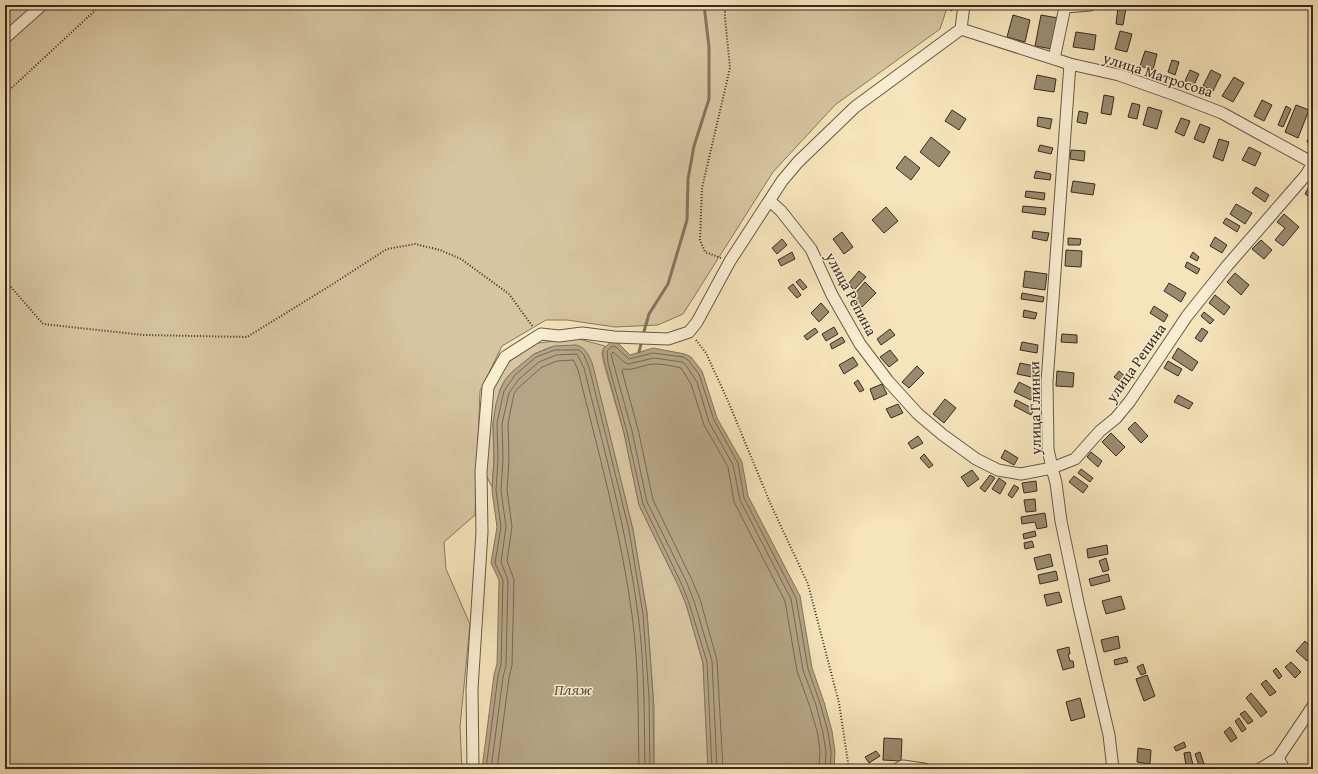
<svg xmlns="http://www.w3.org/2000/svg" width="1318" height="774" font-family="'Gentium Book Plus',serif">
<rect width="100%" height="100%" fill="#f6e4ba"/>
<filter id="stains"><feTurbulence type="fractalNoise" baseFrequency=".005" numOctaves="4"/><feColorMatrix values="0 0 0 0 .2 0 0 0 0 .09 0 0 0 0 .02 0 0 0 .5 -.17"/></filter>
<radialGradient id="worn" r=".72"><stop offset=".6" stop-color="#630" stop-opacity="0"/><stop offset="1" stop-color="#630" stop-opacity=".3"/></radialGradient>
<path fill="#d6c5a0" stroke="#867860" d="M5 5H275L278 8 291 5H948L940 29 835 105 773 172 683 314 658 325 615 327 567 320H546L502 346 480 391 475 515 444 542 446 569 470 624 460 727 462 769H5Z
M575 338 605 346 602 353 604 364 624 433 639 505 679 587 686 604 703 663 708 769H654V707L647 613 633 530 592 363 551 347 534 354 512 372 505 380 500 390 493 423 494 459 492 487 485 473 492 390 506 364 532 344Z"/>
<path fill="#b5a586" stroke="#83745d" d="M611 342 618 343 630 355 653 348 685 354 691 357 702 371 717 418 742 462 748 496 800 596 812 668 824 702 832 731 835 752 834 769H708L703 663 686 604 679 587 639 505 624 433 603 356V349Z
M576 345C586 347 590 357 593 366L633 530 647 613 653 696 654 769H482L494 675 497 664 499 580 491 563 497 527 492 491 494 459 493 423 496 404 500 390 505 380 512 372 534 354 554 346Z"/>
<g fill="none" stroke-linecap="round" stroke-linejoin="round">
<path stroke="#766853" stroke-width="1" d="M486 769 498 676 501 665 503 580 495 563 501 527 496 490 498 459 497 423 504 391 515 375 536 357 555 350H579L584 355 589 367 629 530 643 614 649 697 650 769
M491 769 503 677 506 665 508 580 501 562 506 527 501 490 503 459 502 424 509 393 519 379 539 362 556 355 577 354 584 368C604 450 627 531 638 614 645 666 644 718 645 769
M497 769 509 678 512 665 514 580 512 574 507 561 512 527 507 490 509 459 508 424 511 408 514 394 517 389 542 367 557 361 573 360 574 361 578 370C598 451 621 532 632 615 639 666 638 718 639 769
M712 769 707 662 689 603 682 585 643 504 627 432 608 363 607 351 612 346 616 347 629 359 653 353 683 357 688 360 699 374 714 420 738 463 744 498 796 598 808 669 820 703 828 732 831 752 830 769
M717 769 712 661 694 601 687 583 647 502 632 431 613 362 611 354 613 352 624 362 628 364 654 358 682 362 685 364 697 382 709 422 733 465 740 500 791 599 803 670 816 705 823 733 826 752 825 769
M723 769 717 660 700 599 692 580 653 500 638 429 622 371 623 369C635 371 643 364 655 364 663 364 673 366 681 368L691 384 704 425 728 467 734 502 785 601 797 671 810 707 818 735 820 752 819 769"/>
<path stroke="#83745d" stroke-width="3" d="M643 335 649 314 668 284 687 220 688 179 694 146 709 99V47L704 5
M639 352 642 340"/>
</g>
<path fill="#9a8b70" stroke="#372b20" d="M1118 7 1126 8 1123 25 1116 24Z
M1013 15 1030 20 1025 42 1007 37Z
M1041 15 1058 18 1052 49 1035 46Z
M1120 31 1132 34 1127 52 1115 49Z
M1076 32 1096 35 1094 50 1073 47Z
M1145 51 1157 54 1153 70 1140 66Z
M1172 60 1179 62 1175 75 1168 72Z
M1190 70 1199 74 1194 85 1185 81Z
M1211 70 1221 75 1213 91 1203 86Z
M1037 75 1056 79 1054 92 1034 89Z
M1234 77 1244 83 1233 102 1222 96Z
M1104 95 1114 97 1111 115 1101 113Z
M1262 100 1272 105 1264 121 1254 116Z
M1132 103 1140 105 1137 119 1128 117Z
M1296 105 1309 110 1298 138 1285 132Z
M1286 106 1291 109 1283 127 1278 125Z
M1148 107 1162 111 1157 129 1143 125Z
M952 110 966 119 959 130 945 121Z
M1079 111 1088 113 1086 124 1077 122Z
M1038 117 1052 119 1050 129 1037 126Z
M1181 118 1190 121 1184 136 1175 132Z
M1200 124 1210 128 1204 143 1194 139Z
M1313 127V144L1307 142Z
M931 137 950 152 939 167 920 152Z
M1219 139 1229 142 1223 161 1213 157Z
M1040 145 1053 148 1051 154 1038 151Z
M1249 147 1261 153 1255 166 1242 160Z
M1071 150 1085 151 1084 161 1070 159Z
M905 156 920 168 911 180 896 168Z
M1036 171 1051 174 1050 180 1034 178Z
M1313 179V199L1305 194Z
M1073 181 1095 184 1093 195 1071 192Z
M1256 187 1269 195 1265 202 1252 193Z
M1026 191 1045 193 1044 200 1025 197Z
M1236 204 1252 213 1245 224 1230 214Z
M1023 206 1046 208 1045 215 1022 212Z
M886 207 898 221 884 233 872 220Z
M1284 214 1299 227 1283 246 1275 240 1285 228 1277 222Z
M1226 218 1240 226 1237 232 1223 223Z
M1033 231 1049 233 1047 241 1032 238Z
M842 232 853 247 844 254 833 239Z
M1215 237 1227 245 1222 253 1210 246Z
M1068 238 1081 239 1080 245H1068Z
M782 239 787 245 777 254 772 248Z
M1261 240 1272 250 1264 259 1252 249Z
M1066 250 1082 251 1081 267 1065 266Z
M792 252 795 259 781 266 778 260Z
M1193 252 1199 257 1197 261 1190 257Z
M1187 262 1200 269 1197 274 1185 267Z
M859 271 866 277 854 290 848 284Z
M1025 271 1047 274 1045 290 1023 287Z
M1235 273 1249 285 1241 295 1227 282Z
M800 279 807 287 803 290 796 282Z
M865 282 876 293 862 307 852 297Z
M1169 283 1186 293 1181 302 1164 291Z
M793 284 801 295 797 298 788 288Z
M1022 293 1044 297 1043 302 1021 299Z
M1215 295 1230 307 1224 315 1209 303Z
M821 303 829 312 819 322 811 313Z
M1154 306 1168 315 1164 322 1150 313Z
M1024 310 1037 313 1035 319 1023 317Z
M1204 312 1214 320 1210 324 1201 316Z
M834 327 838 334 826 341 822 334Z
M815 328 818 332 807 340 804 336Z
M1202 328 1208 332 1201 342 1195 338Z
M890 329 895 335 881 345 877 339Z
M1062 334 1077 335V343L1061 342Z
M842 337 845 342 832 349 830 344Z
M1022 342 1038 345 1037 353 1020 350Z
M1178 348 1198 362 1192 371 1172 358Z
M890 350 898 360 889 367 880 357Z
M853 357 858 365 844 374 839 365Z
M1168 361 1182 369 1178 376 1164 368Z
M1020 363 1034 366 1032 377 1017 374Z
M917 366 924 373 909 388 902 382Z
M1057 371 1074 373 1073 387 1056 386Z
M1119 371 1128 379 1124 384 1114 377Z
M858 380 864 390 860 392 854 383Z
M1019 382 1035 390 1031 400 1014 392Z
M882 384 887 394 874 400 870 389Z
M1178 395 1193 403 1189 409 1174 402Z
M945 399 956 408 944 423 933 414Z
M1016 400 1034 409 1031 415 1014 406Z
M898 404 903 413 891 418 886 409Z
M1135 422 1148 436 1141 443 1128 429Z
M1111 433 1125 447 1116 456 1102 442Z
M918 436 923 443 912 449 908 443Z
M1005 450 1018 458 1014 465 1001 458Z
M1091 452 1102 461 1098 467 1087 457Z
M924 454 933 465 929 468 920 458Z
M1081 469 1093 478 1090 482 1078 473Z
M972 470 979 479 968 487 961 477Z
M990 475 995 478 985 492 980 488Z
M1074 476 1088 486 1083 493 1069 482Z
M999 478 1006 483 1000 494 992 489Z
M1036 481 1037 491 1024 493 1022 483Z
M1014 485 1019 488 1012 498 1008 495Z
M1035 499 1036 511 1026 512 1024 500Z
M1045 513 1047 527 1037 529 1035 522 1022 524 1021 517Z
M1035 531 1036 536 1024 539 1023 534Z
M1032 541 1034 547 1025 549 1024 543Z
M1107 545 1108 554 1088 558 1087 549Z
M1050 554 1053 566 1037 570 1034 558Z
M1106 558 1109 570 1103 572 1099 561Z
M1056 571 1058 580 1040 584 1038 575Z
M1108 574 1110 581 1091 586 1089 579Z
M1059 592 1062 602 1047 606 1044 595Z
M1121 596 1125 609 1106 614 1102 601Z
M1118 636 1120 648 1104 652 1101 640Z
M1305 641 1313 649V654L1307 661 1296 651Z
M1069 647 1070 654H1068L1070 661H1073L1074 667 1063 670 1057 650Z
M1126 657 1128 662 1115 665 1114 660Z
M1291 662 1301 672 1295 678 1285 667Z
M1143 664 1146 673 1141 675 1137 667Z
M1276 668 1282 676 1279 679 1273 671Z
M1147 675 1155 696 1144 701 1136 679Z
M1266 680 1276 692 1270 696 1261 684Z
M1251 693 1267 712 1261 717 1246 698Z
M1080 698 1085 717 1071 721 1066 702Z
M1245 711 1253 721 1248 724 1240 714Z
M1239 718 1246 729 1242 732 1235 721Z
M1230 727 1237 738 1231 742 1224 732Z
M884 738 902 739 901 761 883 760Z
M1184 742 1186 747 1176 751 1174 747Z
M1138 748 1151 750 1150 764 1137 762Z
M876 751 880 756 869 763 865 757Z
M1190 752 1193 765 1186 766 1184 753Z
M1200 752 1205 767 1200 768 1195 754Z"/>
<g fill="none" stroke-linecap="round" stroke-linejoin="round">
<g stroke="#675946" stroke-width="13">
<path id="minor" d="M961 29 1070 64 1119 75 1178 96 1222 113 1313 163
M5 38 42 5
M1054 59 1065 7 1090 5
M1070 64 1047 382 1048 449 1052 468 1056 483 1061 521 1079 607 1109 735 1113 769
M770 201 781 211 811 249 832 295 860 344 888 381 918 414 943 435 976 459 998 470 1021 474 1052 468 1075 459 1100 431 1116 418 1130 401 1187 316 1227 266 1306 175 1313 163
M1278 758 1284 769
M473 769 472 689 482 532 481 472 488 387 505 357 541 334 559 336 582 333 614 337 668 339 689 332 697 322 730 261 782 181 798 162 855 107 961 29 964 5
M897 769 903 766 924 769
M1260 769 1278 758 1313 706"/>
</g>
<path stroke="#372b20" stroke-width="2" stroke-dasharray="1 2" stroke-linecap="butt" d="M948 5 952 12
M5 94 101 5
M721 258 705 252 700 240 702 188 730 68 725 17V5
M5 277V280L43 324 144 335 247 337 328 287 387 249 415 244 440 250 461 259 509 294 533 327
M696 340 706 353 728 401 771 505 808 584 839 703 849 769"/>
<use href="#minor" stroke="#f9edd2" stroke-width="11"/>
</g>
<g text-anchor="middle" stroke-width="3" stroke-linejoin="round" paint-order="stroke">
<g font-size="15" fill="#372b20" stroke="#f9edd2">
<text transform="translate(1158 75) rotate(18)" y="5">улица Матросова</text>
<text transform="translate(851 294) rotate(62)" y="5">улица Репина</text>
<text transform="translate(1136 363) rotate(-55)" y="5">улица Репина</text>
<text transform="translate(1035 408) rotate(-91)" y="5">улица Глинки</text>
</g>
<g font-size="16" font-style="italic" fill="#5d503f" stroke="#f9edd2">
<text x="573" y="695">Пляж</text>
</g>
</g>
<rect width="1318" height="774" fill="none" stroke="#f6e4ba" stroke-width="20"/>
<rect x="6" y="6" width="1306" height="762" fill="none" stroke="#372b20" stroke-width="2"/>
<rect x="10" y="10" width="1298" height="754" fill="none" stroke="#372b20"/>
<rect width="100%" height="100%" filter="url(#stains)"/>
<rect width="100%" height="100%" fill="url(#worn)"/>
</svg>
